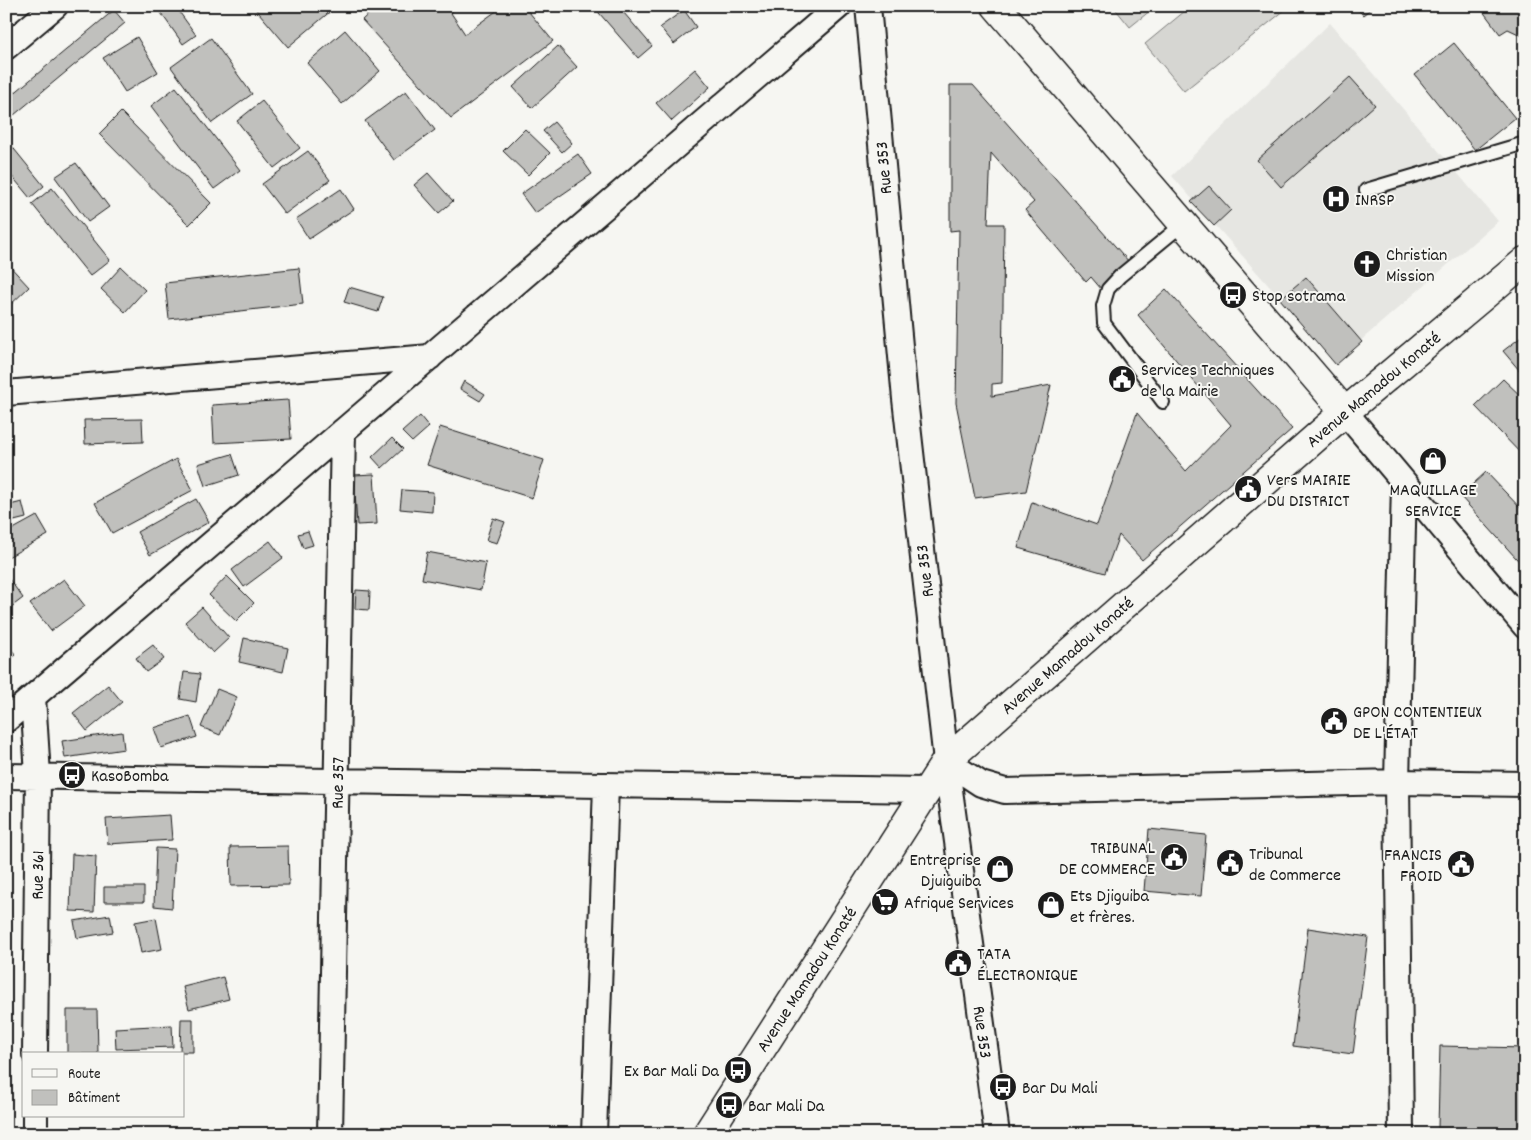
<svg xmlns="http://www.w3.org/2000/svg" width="1531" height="1140" font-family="Dekko,sans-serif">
<rect width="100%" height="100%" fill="#f6f6f2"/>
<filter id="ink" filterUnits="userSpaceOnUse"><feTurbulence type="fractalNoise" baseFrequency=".02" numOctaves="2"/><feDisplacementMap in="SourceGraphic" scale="10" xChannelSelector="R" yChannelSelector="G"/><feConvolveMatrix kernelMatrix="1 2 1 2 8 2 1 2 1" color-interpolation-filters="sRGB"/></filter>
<g filter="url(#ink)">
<path fill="#e6e6e2" d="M1330 23 1498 221 1336 362 1172 176Z"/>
<path fill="#d6d6d2" stroke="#797977" d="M1113 6H1156L1130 27Z
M1191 6H1290L1184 91 1145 44Z"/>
<path fill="#c0c0bd" stroke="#1c1c1c" d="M156 6H175L196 35 183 44Z
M253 6H329L332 10 288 47Z
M377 6H458L451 13 465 34 503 6H524L553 41 451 118 362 20Z
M593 6H618L652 46 638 58Z
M1354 6H1374L1363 15Z
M1479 6H1525V37L1508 29 1500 34Z
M114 10 125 23 14 115 6 106V100Z
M684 10 696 27 674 44 660 27Z
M345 30 380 71 342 104 307 63Z
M137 37 158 72 125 92 103 58Z
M211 38 252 94 212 123 171 67Z
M1454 43 1515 118 1475 150 1415 75Z
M558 46 577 67 532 108 513 87Z
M695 69 710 87 672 121 656 103Z
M1350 77 1375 105 1281 187 1257 160Z
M950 85H973L1130 263 1102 290 1091 277 1086 282 1025 210 1034 202 991 153 988 224H1004L1002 383 992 384V396L1051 385 1026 491 975 498 956 403 959 230 950 231Z
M176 87 240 170 214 189 151 106Z
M406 91 435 130 394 160 365 121Z
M262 101 300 148 274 168 237 121Z
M121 112 211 203 189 225 99 134Z
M554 122 572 143 562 152 543 131Z
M525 129 550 153 528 175 503 151Z
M6 139 44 186 30 198 6 169Z
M308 151 330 180 285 214 262 184Z
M578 154 592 174 535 213 521 194Z
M76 163 109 207 88 222 55 177Z
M428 173 453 201 439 213 414 185Z
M1209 186 1231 210 1214 226 1191 202Z
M52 188 110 260 90 276 32 204Z
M341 189 354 209 309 239 296 219Z
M6 262 29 287 6 309Z
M121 267 145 290 125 312 101 289Z
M299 268 303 304 169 319 165 283Z
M1306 277 1362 342 1336 365 1280 299Z
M349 287 383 297 378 312 344 302Z
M1166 289 1292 429 1142 560 1119 535 1105 573 1018 548 1032 502 1097 525 1137 413 1186 471 1231 425 1138 315Z
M1525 334V377L1503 351Z
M1503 379 1525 400V458L1475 406Z
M464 381 485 394 480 401 460 389Z
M288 400 291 439 214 443 212 405Z
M420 416 429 427 412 442 402 432Z
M142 419 143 442 85 444 84 420Z
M440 427 544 460 532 498 427 465Z
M392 438 403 449 382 468 372 457Z
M232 454 239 475 205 486 198 464Z
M176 459 193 490 112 533 95 503Z
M1486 472 1525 513V568L1460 496Z
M374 474 377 524 357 525 354 475Z
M402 490 433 492 432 512 400 509Z
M196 499 209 522 150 555 137 532Z
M22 502 26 518 6 523V506Z
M37 516 48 535 8 557 6 533Z
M493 518 505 522 497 543 486 540Z
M308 531 313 545 303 548 298 534Z
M270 541 283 558 244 587 232 570Z
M427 552 486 563 481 590 422 579Z
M6 575 23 598 6 611Z
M227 576 254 603 236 621 209 595Z
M64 579 85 606 51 631 30 604Z
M356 590 370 591 369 610 355 609Z
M202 607 229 638 213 653 185 622Z
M244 638 288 648 283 672 239 662Z
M6 643 16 655 6 662Z
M153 645 164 659 146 672 136 658Z
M184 672 200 674 196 702 180 699Z
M108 685 122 702 87 731 73 713Z
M217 689 237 697 220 735 201 727Z
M190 716 197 737 161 748 154 728Z
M122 732 124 749 65 758 62 741Z
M170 815 172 840 108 844 106 819Z
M1149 829 1206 835 1201 896 1144 891Z
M288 846 289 885 231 886 230 847Z
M156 848 175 849 172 908 154 906Z
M72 854 96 856 94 912 70 911Z
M104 887H144V902H104Z
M110 915 113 932 77 938 74 921Z
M156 918 162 949 141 953 135 922Z
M1308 928 1368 937 1353 1054 1293 1046Z
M223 977 229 999 189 1009 183 987Z
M67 1010H97L98 1054H67Z
M181 1019H193V1052H180Z
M172 1025 173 1047 116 1049 115 1028Z
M1440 1046 1525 1048V1129L1438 1128Z"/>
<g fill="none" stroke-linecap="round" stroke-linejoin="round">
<g stroke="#1c1c1c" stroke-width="16">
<path id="service" d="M1366 190 1525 143
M1163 402 1104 323 1103 306 1108 289 1120 276 1183 224"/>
</g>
<g stroke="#1c1c1c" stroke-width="28">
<path id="minor" d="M868 6 905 399 946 761 997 1134
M6 47 55 6
M6 393 430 357
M1345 412 1525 626
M33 697 38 775 35 1054
M6 720 839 6
M946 761 981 784 1005 791 1397 782 1525 784
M6 776 927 790
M35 1134V1116
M330 1134 343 431
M594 1134 606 785
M1401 1134 1397 782 1404 483"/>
</g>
<g stroke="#1c1c1c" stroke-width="31">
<path id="secondary" d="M996 6 1345 412
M707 1134 946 761 1345 412 1525 261"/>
</g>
<use href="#service" stroke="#f6f6f2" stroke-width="12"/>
<use href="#minor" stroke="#f6f6f2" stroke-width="24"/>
<use href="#secondary" stroke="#f6f6f2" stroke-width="28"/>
</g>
</g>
<defs>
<g id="hospital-disc" transform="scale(1.4375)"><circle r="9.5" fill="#1c1c1c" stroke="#f6f6f2"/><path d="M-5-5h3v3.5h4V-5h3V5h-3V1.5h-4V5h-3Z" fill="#fff"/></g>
<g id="church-disc" transform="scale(1.4375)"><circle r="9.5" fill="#1c1c1c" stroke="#f6f6f2"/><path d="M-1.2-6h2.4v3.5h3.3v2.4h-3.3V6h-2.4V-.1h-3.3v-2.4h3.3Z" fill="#fff"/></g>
<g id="bus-disc" transform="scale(1.4375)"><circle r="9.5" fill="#1c1c1c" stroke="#f6f6f2"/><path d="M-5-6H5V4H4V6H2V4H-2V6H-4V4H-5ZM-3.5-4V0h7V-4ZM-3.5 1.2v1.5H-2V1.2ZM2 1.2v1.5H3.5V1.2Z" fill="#fff"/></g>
<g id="civic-disc" transform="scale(1.4375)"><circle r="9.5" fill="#1c1c1c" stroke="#f6f6f2"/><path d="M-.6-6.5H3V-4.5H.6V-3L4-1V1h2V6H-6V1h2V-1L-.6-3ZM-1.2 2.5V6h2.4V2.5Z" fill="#fff"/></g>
<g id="shop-disc" transform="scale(1.4375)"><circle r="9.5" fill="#1c1c1c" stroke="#f6f6f2"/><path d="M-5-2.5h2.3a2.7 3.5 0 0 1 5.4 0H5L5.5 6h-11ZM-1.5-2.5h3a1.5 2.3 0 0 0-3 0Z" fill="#fff"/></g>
<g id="supermarket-disc" transform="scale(1.4375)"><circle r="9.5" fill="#1c1c1c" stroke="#f6f6f2"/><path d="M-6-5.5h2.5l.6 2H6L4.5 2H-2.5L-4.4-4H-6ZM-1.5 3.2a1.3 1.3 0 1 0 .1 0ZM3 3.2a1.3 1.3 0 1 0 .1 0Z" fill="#fff"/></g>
</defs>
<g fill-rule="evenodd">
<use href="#hospital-disc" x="1336" y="199"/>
<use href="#church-disc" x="1367" y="264"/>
<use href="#bus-disc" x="1233" y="295"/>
<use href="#civic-disc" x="1122" y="379"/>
<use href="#shop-disc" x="1433" y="461"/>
<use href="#civic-disc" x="1248" y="489"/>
<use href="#civic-disc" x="1334" y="721"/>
<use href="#bus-disc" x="72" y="775"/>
<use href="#civic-disc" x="1174" y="857"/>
<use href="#civic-disc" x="1230" y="863"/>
<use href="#civic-disc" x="1461" y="864"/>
<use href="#shop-disc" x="1000" y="869"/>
<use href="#supermarket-disc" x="885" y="902"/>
<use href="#shop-disc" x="1051" y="905"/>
<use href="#civic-disc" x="958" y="963"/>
<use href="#bus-disc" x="738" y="1070"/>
<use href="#bus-disc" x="1003" y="1087"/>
<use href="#bus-disc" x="729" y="1105"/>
</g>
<g text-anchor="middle" stroke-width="4" stroke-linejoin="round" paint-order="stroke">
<g font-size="18" fill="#1c1c1c" stroke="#f6f6f2">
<text transform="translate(883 168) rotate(-95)" y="6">Rue 353</text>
<text transform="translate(1373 389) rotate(-40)" y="6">Avenue Mamadou Konaté</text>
<text transform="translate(924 571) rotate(-97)" y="6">Rue 353</text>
<text transform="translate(1067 655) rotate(-41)" y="6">Avenue Mamadou Konaté</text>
<text transform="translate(337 783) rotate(-89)" y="6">Rue 357</text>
<text transform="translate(37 875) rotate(-89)" y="6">Rue 361</text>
<text transform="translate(806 979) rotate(-57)" y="6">Avenue Mamadou Konaté</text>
<text transform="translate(983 1032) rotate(82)" y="6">Rue 353</text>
</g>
<g font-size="18" fill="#1c1c1c" stroke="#f6f6f2" text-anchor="start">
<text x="1355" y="205">INRSP</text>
<text x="1386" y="260">Christian<tspan x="1386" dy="21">Mission</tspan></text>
<text x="1252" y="301">Stop sotrama</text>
<text x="1141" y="375">Services Techniques<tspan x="1141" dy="21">de la Mairie</tspan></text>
<text x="1267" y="485">Vers MAIRIE<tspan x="1267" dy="21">DU DISTRICT</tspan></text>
<text x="1433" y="495" text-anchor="middle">MAQUILLAGE<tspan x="1433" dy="21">SERVICE</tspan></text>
<text x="1353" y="717">GPON CONTENTIEUX<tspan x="1353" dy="21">DE L'ÉTAT</tspan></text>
<text x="91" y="781">KasoBomba</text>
<text x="1155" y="853" text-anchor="end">TRIBUNAL<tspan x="1155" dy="21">DE COMMERCE</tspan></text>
<text x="1249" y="859">Tribunal<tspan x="1249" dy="21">de Commerce</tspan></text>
<text x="1442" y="860" text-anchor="end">FRANCIS<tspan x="1442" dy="21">FROID</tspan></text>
<text x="981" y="865" text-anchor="end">Entreprise<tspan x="981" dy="21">Djuiguiba</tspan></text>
<text x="1070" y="901">Ets Djiguiba<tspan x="1070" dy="21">et frères.</tspan></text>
<text x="904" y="908">Afrique Services</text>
<text x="977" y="959">TATA<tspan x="977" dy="21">ÉLECTRONIQUE</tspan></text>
<text x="719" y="1076" text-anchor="end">Ex Bar Mali Da</text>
<text x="1022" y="1093">Bar Du Mali</text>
<text x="748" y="1111">Bar Mali Da</text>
</g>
</g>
<rect width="1531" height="1140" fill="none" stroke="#f6f6f2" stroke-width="25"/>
<rect x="12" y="12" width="1506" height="1115" fill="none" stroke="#1c1c1c" stroke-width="2" filter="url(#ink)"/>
<rect x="22" y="1052" width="162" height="65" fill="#f6f6f2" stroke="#9f9f9c"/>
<rect x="32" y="1069" width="25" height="8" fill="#f6f6f2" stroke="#9f9f9c"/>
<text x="68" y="1078" font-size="15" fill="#1c1c1c">Route</text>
<rect x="32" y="1090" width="25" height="15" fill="#c0c0bd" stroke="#9f9f9c"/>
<text x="68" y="1102" font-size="15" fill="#1c1c1c">Bâtiment</text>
</svg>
